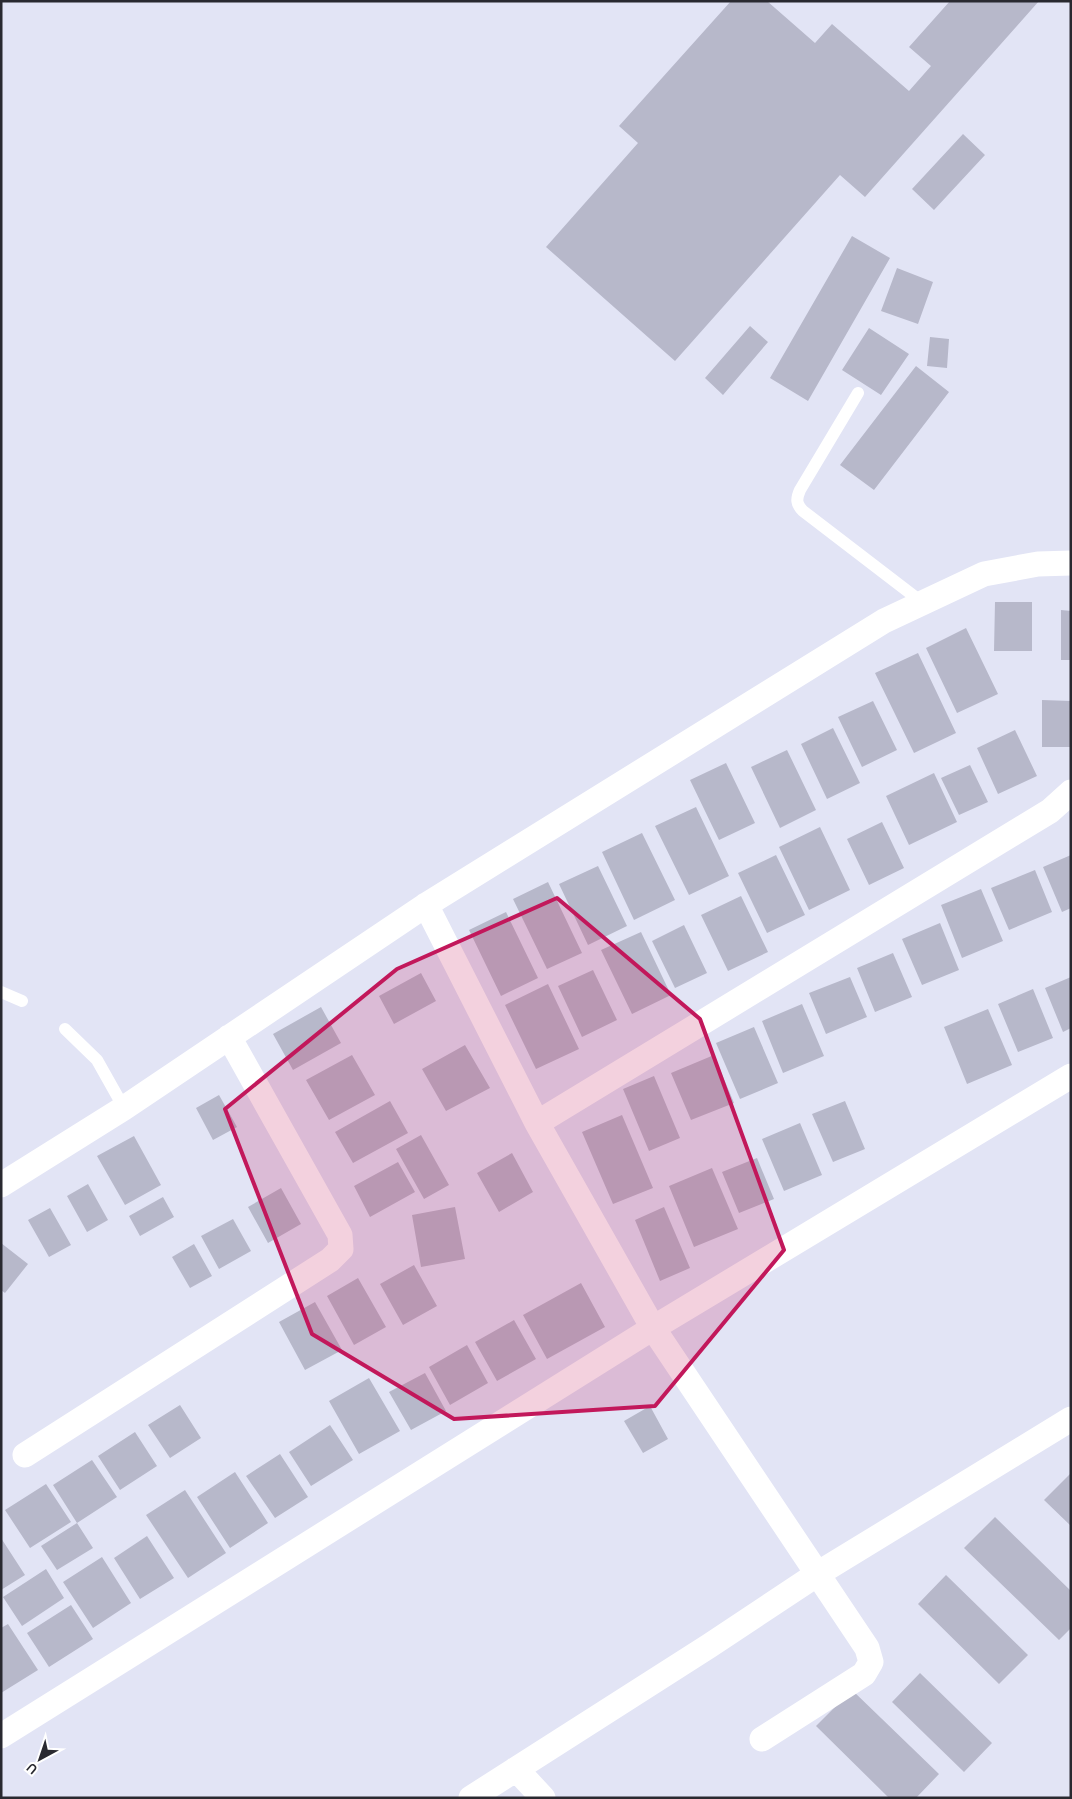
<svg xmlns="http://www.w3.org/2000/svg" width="1072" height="1799" font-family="Karla,sans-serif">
<rect width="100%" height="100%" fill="#e2e4f5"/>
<path fill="#b7b8ca" d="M731 1H767L815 43 832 24 909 91 931 66 909 47 950 1H1039L865 197 840 175 675 361 546 247 638 143 619 126Z
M963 134 985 155 934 210 912 189Z
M852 236 890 258 808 401 770 378Z
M897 268 933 282 918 324 881 311Z
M750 326 768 342 723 395 705 378Z
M869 328 909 354 881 395 842 370Z
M930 337 949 339 947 368 927 366Z
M916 366 949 392 874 490 840 465Z
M995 602H1032V651H994Z
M1061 610 1071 611V660H1061Z
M966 628 998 694 957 713 926 648Z
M918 653 956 733 914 753 875 673Z
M1042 700 1071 701V747H1042Z
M873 701 897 750 862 767 838 717Z
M833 728 860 783 827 799 801 744Z
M1015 730 1037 776 998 794 977 748Z
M787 750 816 810 780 828 751 767Z
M726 763 755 823 719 840 690 780Z
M970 765 988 802 959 815 941 778Z
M934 773 957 822 909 845 886 796Z
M696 807 729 876 689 895 655 826Z
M882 822 904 868 869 885 847 839Z
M820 827 850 890 809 910 779 847Z
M642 833 675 900 634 920 602 852Z
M776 855 805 915 767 933 738 873Z
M1071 855V908L1062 912 1043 867Z
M598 866 627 926 588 945 559 884Z
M1035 870 1052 912 1009 930 991 888Z
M548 882 582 953 547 969 513 899Z
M981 889 1003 941 962 958 941 905Z
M741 896 768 952 728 971 701 915Z
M506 912 538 978 501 996 469 930Z
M940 923 959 970 922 985 902 939Z
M684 925 707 973 675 988 652 941Z
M641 932 671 995 632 1014 601 950Z
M893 953 912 997 875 1012 857 968Z
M593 970 617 1020 582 1037 558 986Z
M421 973 436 1001 394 1024 379 996Z
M850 977 867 1017 826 1034 809 993Z
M1071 977V1028L1063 1032 1045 988Z
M548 984 579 1049 536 1069 505 1005Z
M1033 989 1053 1038 1018 1052 998 1004Z
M802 1004 824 1056 783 1073 762 1021Z
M321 1007 341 1043 293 1070 273 1034Z
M988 1009 1012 1065 967 1084 944 1027Z
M754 1027 778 1083 740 1099 716 1043Z
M465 1045 490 1088 446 1111 422 1069Z
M352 1055 375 1095 329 1120 306 1080Z
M714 1055 734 1103 691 1120 671 1073Z
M654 1076 680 1138 649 1151 623 1089Z
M219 1095 237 1127 213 1140 196 1108Z
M390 1101 408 1133 353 1163 335 1132Z
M845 1101 865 1149 833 1162 812 1114Z
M622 1115 653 1188 613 1204 582 1132Z
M800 1123 822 1175 784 1191 762 1139Z
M421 1135 449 1185 424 1199 396 1149Z
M134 1136 161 1185 125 1205 97 1156Z
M512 1153 533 1192 499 1212 477 1173Z
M757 1158 774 1199 739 1213 722 1172Z
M398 1162 415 1192 370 1217 354 1186Z
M712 1168 738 1229 694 1247 669 1186Z
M88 1184 108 1220 87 1232 67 1196Z
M281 1188 301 1224 268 1243 248 1207Z
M163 1197 174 1217 140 1236 129 1216Z
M455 1207 465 1259 421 1267 412 1215Z
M664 1207 690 1268 660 1281 635 1220Z
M50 1208 71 1245 49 1257 28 1220Z
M233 1219 251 1251 219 1269 201 1236Z
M1 1243 28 1264 5 1293 1 1290Z
M194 1244 212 1276 190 1288 172 1257Z
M414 1265 437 1306 403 1325 380 1284Z
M358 1278 386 1327 354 1345 327 1296Z
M581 1283 605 1327 547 1359 523 1315Z
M315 1302 342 1350 305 1370 279 1322Z
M514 1320 536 1359 497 1381 475 1342Z
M467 1345 488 1383 450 1405 429 1367Z
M425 1373 446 1411 411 1430 389 1392Z
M369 1378 400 1431 359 1454 329 1401Z
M180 1405 201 1438 170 1458 148 1425Z
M650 1406 668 1439 643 1453 624 1421Z
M330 1425 353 1460 311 1486 289 1452Z
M135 1432 157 1466 120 1490 98 1456Z
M280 1454 308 1497 275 1518 246 1476Z
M92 1460 117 1497 77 1523 53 1485Z
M235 1472 268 1523 230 1548 197 1497Z
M1071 1473V1526L1044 1500Z
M46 1484 71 1522 30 1548 5 1510Z
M185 1490 226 1553 188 1578 146 1515Z
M995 1517 1071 1591V1628L1059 1640 964 1548Z
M77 1523 93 1548 57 1570 41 1546Z
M147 1536 174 1578 140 1599 114 1558Z
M1 1538 25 1575 1 1590Z
M102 1557 131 1603 93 1628 63 1582Z
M46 1569 64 1598 22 1626 3 1597Z
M946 1575 1028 1655 999 1684 918 1604Z
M71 1605 93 1639 49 1667 27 1633Z
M8 1624 38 1670 1 1693V1628Z
M920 1673 992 1743 964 1772 892 1702Z
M852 1690 939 1774 916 1798H889L816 1726Z"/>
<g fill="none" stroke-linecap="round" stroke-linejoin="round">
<path stroke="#fff" stroke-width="12" d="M858 393 800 490C796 499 796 504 803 511L923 603
M1 992 22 1001
M65 1029 97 1060 124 1108"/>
<path stroke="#fff" stroke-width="25" d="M426 905 537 1123 653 1328 867 1648 871 1662 864 1674 762 1739
M537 1123 1050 811 1071 792
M1 1185 124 1108 426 905 884 621 984 574 1038 564 1071 563
M25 1455 330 1260 341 1249 340 1235 229 1037
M1 1736 653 1328 1071 1076
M516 1769 543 1798
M471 1798 709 1646 819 1573 1071 1419"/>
</g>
<path fill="#c2185b" fill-opacity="0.2" stroke="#c2185b" stroke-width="4" stroke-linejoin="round" d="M557 898 700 1019 784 1250 655 1406 454 1419 312 1334 225 1109 397 969Z"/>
<rect width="1072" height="1799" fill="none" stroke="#292930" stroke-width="5"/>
<g transform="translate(40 1759) rotate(220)" stroke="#ffffff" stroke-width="4" paint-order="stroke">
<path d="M0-4L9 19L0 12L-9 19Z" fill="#292930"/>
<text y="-8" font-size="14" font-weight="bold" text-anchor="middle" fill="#292930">U</text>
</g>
</svg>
